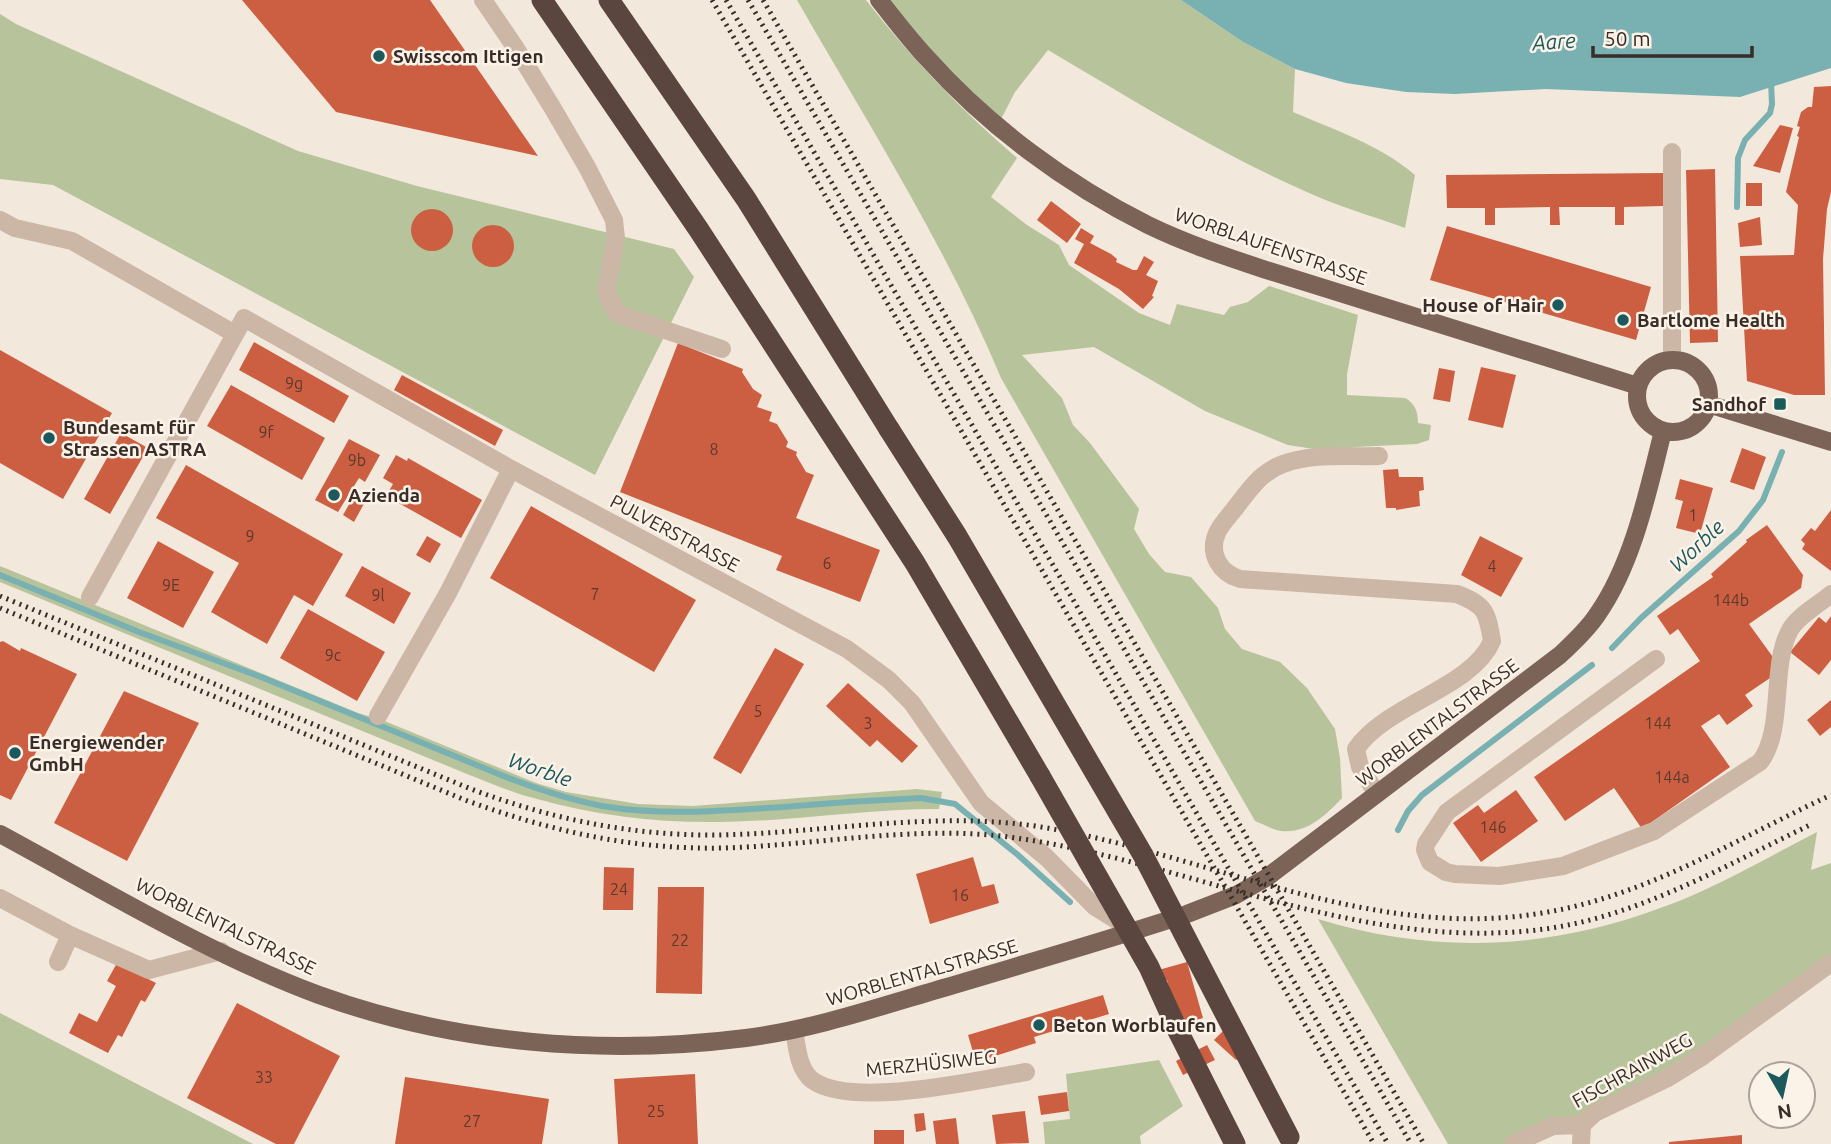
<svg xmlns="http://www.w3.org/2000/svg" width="1831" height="1144" font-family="Ubuntu,sans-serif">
<rect width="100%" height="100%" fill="#f3e8dc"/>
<path fill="#b7c39b" d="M797 0H866C911 58 961 110 1017 158L991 197 1027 225 1059 245 1069 265 1139 313 1170 325 1177 304 1224 315 1230 307 1248 302 1269 286 1358 315 1347 374V395L1405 398C1415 403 1418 412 1418 423L1431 425 1429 440 1417 444 1314 449 1288 445 1205 411 1094 347 1022 355 1062 398 1073 425 1090 443 1139 509 1134 529 1149 554 1165 572 1191 577 1218 608 1225 629 1242 649 1280 662 1307 688 1335 729 1340 758 1342 798C1326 815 1307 834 1281 831 1273 830 1263 824 1255 821L1001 378C947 248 867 122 797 0Z
M881 0H1181L1243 42 1295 69 1293 112C1335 130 1380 145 1415 175L1405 228C1378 218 1350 210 1323 199 1227 159 1138 103 1048 50L1015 92 998 125Z
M0 14 16 24 298 151 417 186 674 249 694 277 595 475 53 185 0 179Z
M0 566 358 713 382 720 536 783 566 792 638 804 693 806 917 789 942 792 939 809C865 809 794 821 721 822 659 823 597 816 537 799 513 793 490 783 467 774L0 582Z
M1817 832 1811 870 1831 863V963L1703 1056 1595 1113 1513 1144H1448L1318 919C1435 955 1549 950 1663 907 1716 888 1766 858 1817 832Z
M0 1013 253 1144H0Z
M1159 1060 1183 1106 1140 1136 1141 1144H1045L1043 1122 1070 1119 1066 1074Z"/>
<path fill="#79b1b2" d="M1181 0H1831V68L1740 97 1546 89 1455 94 1406 92 1346 83 1295 69 1243 42Z"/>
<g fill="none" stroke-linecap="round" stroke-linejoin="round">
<path stroke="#79b1b2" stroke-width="6" d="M1737 207 1738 158 1745 140 1770 113 1772 104 1771 81
M0 575 139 632 261 677 501 775C534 788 567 799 602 806 662 816 722 811 783 807 829 803 875 800 921 798L955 804 1018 855 1070 902
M1612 648 1641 618 1739 531 1763 500 1782 452
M1398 830 1408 811 1422 795 1592 665"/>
</g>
<path fill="#cc5f41" d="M242 0H430L538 156 336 112Z
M1831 86V192L1827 209 1823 259 1825 395H1794L1747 381 1740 256 1794 255 1798 205 1786 192 1799 137 1797 136 1800 127 1797 126 1801 112 1808 107H1812L1814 87Z
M1780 125 1793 128 1780 173 1753 166Z
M1715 169 1718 342 1690 343 1686 170Z
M1663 173V206L1624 207V225H1615V207H1559L1560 225H1550V207L1495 208V225H1485V208H1447L1446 175Z
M1746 183H1762V206H1746Z
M1051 201 1081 224 1067 243 1037 220Z
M411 230a21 21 0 1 1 42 0a21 21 0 1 1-42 0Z
M1760 217 1762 245 1740 247 1738 223Z
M472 246a21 21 0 1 1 42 0a21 21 0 1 1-42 0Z
M1447 226 1651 287 1636 340 1430 280Z
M1081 228 1094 236 1090 243 1111 254 1117 259 1116 262 1133 270H1137L1144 256 1154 262 1146 275 1158 281 1152 296 1154 297 1143 309 1119 289 1074 263 1084 244 1075 239Z
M254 342 349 396 334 423 239 370Z
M678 343 743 369 742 372 753 389 762 395 757 407 772 412 769 421 777 424 788 442 786 447 797 452 796 455 806 472 814 475 796 518 880 550 860 602 776 570 782 556 620 492Z
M0 350 112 413 63 499 0 463Z
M1481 367 1516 375 1503 428 1468 420Z
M1439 368 1455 371 1450 402 1433 399Z
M402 375 503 430 495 446 394 390Z
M231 385 325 438 302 480 207 426Z
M121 433 148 448 110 514 84 499Z
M349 439 380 455 365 482 359 478 338 512 315 500Z
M1742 448 1766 457 1754 490 1730 482Z
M396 455 407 461 408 458 482 500 461 538 386 496 393 484 383 478Z
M186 465 343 554 313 606 294 595 267 644 211 612 239 563 156 518Z
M1398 469 1399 477H1423L1424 490 1419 491 1420 506 1396 510V508H1386L1383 470Z
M1680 479 1713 488 1700 534 1676 528 1683 501 1675 499Z
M355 494 366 500 354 522 343 515Z
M531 506 696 600 654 672 490 578Z
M1831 510V571L1802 549 1805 544 1801 540 1811 528 1815 531Z
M1767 525 1803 575 1801 588 1749 624 1775 660 1773 676 1745 695 1753 706 1727 725 1719 714 1701 726 1730 767 1642 829 1614 788 1565 821 1534 777 1700 661 1678 629 1670 635 1657 616 1713 577 1711 574 1747 542 1746 540Z
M427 536 441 544 430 563 416 555Z
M1480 536 1523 558 1501 597 1461 575Z
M158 541 214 572 183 628 127 598Z
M362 566 411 593 394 624 345 596Z
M308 609 385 652 357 701 280 658Z
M1831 616V660L1819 675 1790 652 1819 617 1826 623Z
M3 641 20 651 21 648 77 674 11 800 0 795V642Z
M775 648 804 664 741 774 713 758Z
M848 683 918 746 902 763 877 740 870 747 826 706Z
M124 691 199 723 127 861 54 823Z
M1831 700V727L1820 736 1807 720Z
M1516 790 1538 821 1481 862 1453 823 1478 805 1484 813Z
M973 857 982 887 994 884 999 903 930 924 916 874Z
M604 867 634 868 633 910H603Z
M658 887H704L702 994 656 993Z
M1187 962 1203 1018 1180 1025 1167 980 1159 983 1155 971Z
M117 963 156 983 145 1002 141 1000 122 1037 118 1035 108 1053 69 1033 79 1013 97 1022 116 986 107 981Z
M1103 995 1109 1014 1034 1037 1036 1043 976 1062 968 1035Z
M237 1003 340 1056 294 1144H276L187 1098Z
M1232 1022 1251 1045 1236 1060 1214 1040Z
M1207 1045 1215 1060 1183 1075 1176 1061Z
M695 1074 698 1144H618L614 1079Z
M405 1077 549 1099 542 1144H395Z
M1067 1092 1069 1111 1041 1115 1038 1096Z
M1025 1111 1029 1143 996 1144 992 1115Z
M924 1113 926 1130 916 1132 914 1114Z
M956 1118 959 1144H936L933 1121Z
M874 1130H904V1144H874Z
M1742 1135V1144H1669V1142Z"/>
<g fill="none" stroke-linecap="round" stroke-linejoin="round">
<path stroke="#ccb7a7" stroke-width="18" d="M483 0 515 47 552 107 587 167 614 220 616 238 606 291 617 314 722 349
M1672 152V360
M0 220 15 228 72 241 235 334
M90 597 244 318 511 469 847 649 889 680 912 703 981 803 1047 858 1094 906 1126 926
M1656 659 1447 812 1426 844 1425 850 1430 862 1446 872 1455 874 1499 876 1563 866 1654 831 1760 762C1785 730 1770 666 1790 630 1798 616 1818 605 1831 594
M378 716 448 593 511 469
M1377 794 1360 767 1356 749C1385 705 1472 688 1492 641 1487 611 1485 605 1457 594L1240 579C1220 573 1208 554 1217 533 1221 524 1230 515 1236 507 1250 489 1261 472 1283 464 1313 453 1347 457 1379 456
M0 898 70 935 149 970 221 951
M58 962 70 935
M794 1030C797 1046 798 1069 812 1080 852 1109 978 1080 1026 1072
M1513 1144 1553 1126 1582 1125 1595 1113 1666 1079 1703 1056 1831 963
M1581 1144 1582 1125"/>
<path stroke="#7b6358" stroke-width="18" d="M879 0C895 20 910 40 927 58 988 126 1066 184 1148 225 1185 243 1224 256 1263 269L1638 386
M1637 396a36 36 0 1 1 72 0a36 36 0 1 1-72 0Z
M1708 404 1831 442
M0 834C102 889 211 955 319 995 454 1044 604 1056 746 1038 815 1029 881 1006 947 987 1027 963 1108 940 1187 914L1236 895 1266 878 1560 655C1573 643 1587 630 1597 615 1633 564 1648 491 1663 431"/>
<path stroke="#5a463e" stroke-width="21" d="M542 0 699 230 915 563 1040 776
M609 0 746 199 889 429
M1178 1031 1235 1144"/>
<path stroke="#382d28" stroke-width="5" stroke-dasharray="2 5" stroke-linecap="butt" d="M712 0 1374 1144
M726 0 1388 1144
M748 0 1411 1144
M763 0 1424 1144
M0 596 471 789C551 819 632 836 719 835 824 833 929 811 1035 826 1192 850 1350 932 1511 917 1633 906 1723 845 1831 795
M0 608 465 800C550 831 633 850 724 848 818 845 914 825 1009 837 1182 860 1350 948 1527 931 1630 922 1720 868 1812 824"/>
<path stroke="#5a463e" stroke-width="21" d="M889 429 957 536 1143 855 1289 1137
M1040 776 1149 967 1178 1031"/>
</g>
<g fill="#1b595c" stroke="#fbf2e8" stroke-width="2.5">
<circle cx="379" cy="56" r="7"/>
<circle cx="1558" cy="305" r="7"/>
<circle cx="1623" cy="320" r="7"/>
<rect x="1773" y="397" width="14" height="14" rx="3.5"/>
<circle cx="49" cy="438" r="7"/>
<circle cx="334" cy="495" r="7"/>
<circle cx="15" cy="753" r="7"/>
<circle cx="1039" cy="1025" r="7"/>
</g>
<g text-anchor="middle" stroke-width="5" stroke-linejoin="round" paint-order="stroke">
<g font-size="16" fill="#5d3a2e">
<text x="294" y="389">9g</text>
<text x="266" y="438">9f</text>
<text x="714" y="455">8</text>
<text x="357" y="466">9b</text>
<text x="1693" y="521">1</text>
<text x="250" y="542">9</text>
<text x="827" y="569">6</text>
<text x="1492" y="572">4</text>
<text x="171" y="591">9E</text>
<text x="595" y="600">7</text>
<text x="378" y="601">9l</text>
<text x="1731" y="606">144b</text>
<text x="333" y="661">9c</text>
<text x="758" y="717">5</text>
<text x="868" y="729">3</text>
<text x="1658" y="729">144</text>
<text x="1672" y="783">144a</text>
<text x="1493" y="833">146</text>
<text x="619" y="895">24</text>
<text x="960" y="901">16</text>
<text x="680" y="946">22</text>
<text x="264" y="1083">33</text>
<text x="656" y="1117">25</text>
<text x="472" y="1127">27</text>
</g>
<g font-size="19" font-weight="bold" fill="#382d28" stroke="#fbf2e8" text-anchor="start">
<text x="393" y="63">Swisscom Ittigen</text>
<text x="1544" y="312" text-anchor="end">House of Hair</text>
<text x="1637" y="327">Bartlome Health</text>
<text x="1766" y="411" text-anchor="end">Sandhof</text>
<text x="63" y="434">Bundesamt für<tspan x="63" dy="22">Strassen ASTRA</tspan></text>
<text x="348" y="502">Azienda</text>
<text x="29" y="749">Energiewender<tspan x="29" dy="22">GmbH</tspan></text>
<text x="1053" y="1032">Beton Worblaufen</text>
</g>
<g font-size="19" fill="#382d28" stroke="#fbf2e8">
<text transform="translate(1271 246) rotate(19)" y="7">WORBLAUFENSTRASSE</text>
<text transform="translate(675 533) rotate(28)" y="7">PULVERSTRASSE</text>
<text transform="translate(1437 722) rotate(-37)" y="7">WORBLENTALSTRASSE</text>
<text transform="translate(226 926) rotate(26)" y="7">WORBLENTALSTRASSE</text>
<text transform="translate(922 972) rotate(-16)" y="7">WORBLENTALSTRASSE</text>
<text transform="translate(931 1063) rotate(-6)" y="7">MERZHÜSIWEG</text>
<text transform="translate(1632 1070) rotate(-29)" y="7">FISCHRAINWEG</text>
</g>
<g font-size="21" font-style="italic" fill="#1b595c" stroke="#fbf2e8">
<text transform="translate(1554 42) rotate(-4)" y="7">Aare</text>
<text transform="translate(1697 546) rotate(-43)" y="7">Worble</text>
<text transform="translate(540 770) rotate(19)" y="7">Worble</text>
</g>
</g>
<g transform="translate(1782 1095) rotate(171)"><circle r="33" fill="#fbf2e8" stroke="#ada39b" stroke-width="2"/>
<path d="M0-5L12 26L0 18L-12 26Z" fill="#1b595c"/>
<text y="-10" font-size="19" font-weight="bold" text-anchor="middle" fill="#382d28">N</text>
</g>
<path d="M1593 46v10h159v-10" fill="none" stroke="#382d28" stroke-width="3.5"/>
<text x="1604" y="46" font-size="21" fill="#382d28" stroke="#fbf2e8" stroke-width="5" paint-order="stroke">50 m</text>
</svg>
